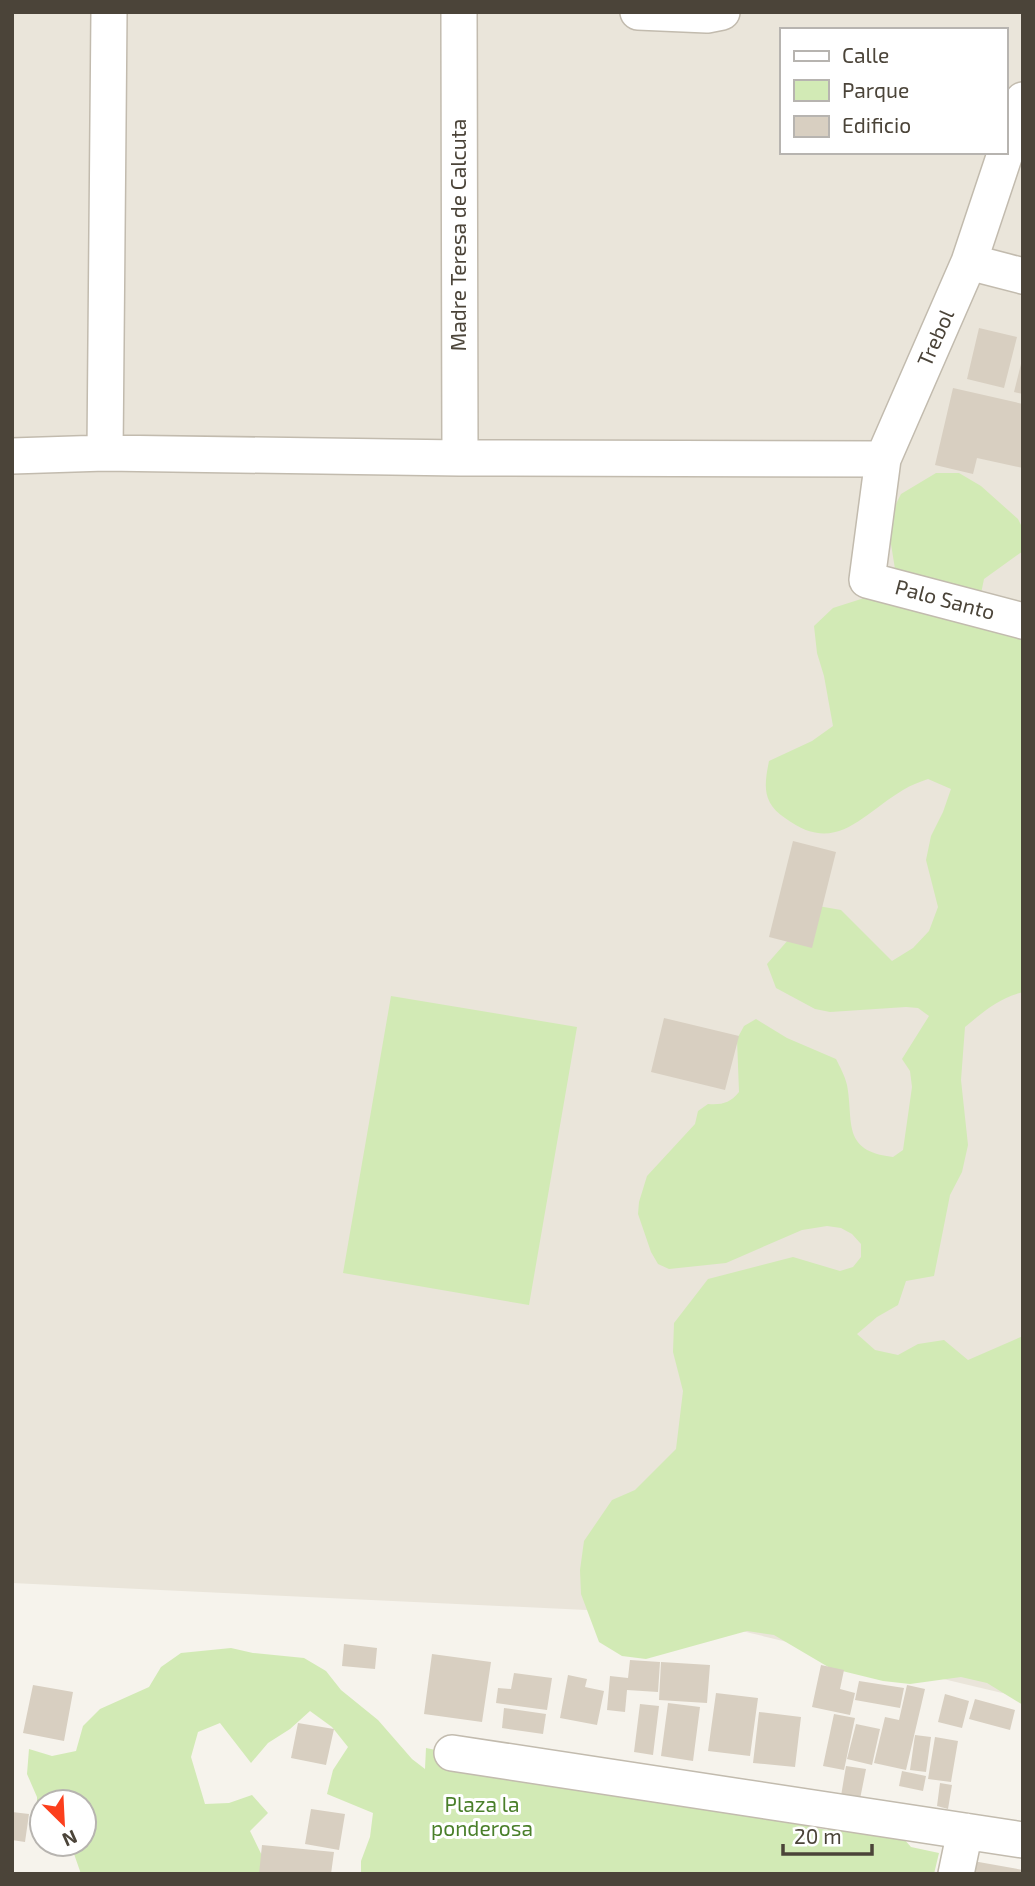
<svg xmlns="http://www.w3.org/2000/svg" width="1035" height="1886" font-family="'Exo 2',sans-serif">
<rect width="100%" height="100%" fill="#f6f3ec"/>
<path fill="#eae5da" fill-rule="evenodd" d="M12 12H1023V1698L670 1614 12 1583ZM781 30H1005V152H781Z"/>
<path fill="#d2eab5" d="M936 473H959L981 486 1018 519 1023 529V551L984 579 979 603 1023 616V992C999 998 983 1012 965 1027L961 1080 968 1145 962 1172 950 1195 934 1276 906 1281 898 1305 877 1317 857 1334 875 1350 898 1355 918 1344 944 1340 968 1360 1023 1336V1705L987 1683 961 1677 910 1684 883 1681 830 1668 774 1635 747 1631 646 1659 622 1656 599 1642 581 1594 580 1570 584 1541 612 1500 635 1490 676 1449 683 1391 673 1352 674 1323 708 1279 793 1257 840 1271 853 1267 861 1257V1244L852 1234 841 1228 827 1226 802 1230 726 1263 669 1269 658 1264 651 1252 638 1214 639 1202 647 1176 695 1124 698 1111 708 1104C722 1105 730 1103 739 1092L737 1039 744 1026 756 1019 787 1038 836 1059C840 1067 845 1076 847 1085 854 1122 841 1151 893 1157L903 1150 912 1087 910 1071 902 1059 929 1016 918 1008 906 1007 830 1012 815 1009 776 988 767 964 818 906 841 910 892 961 913 948 929 931 938 907 926 860 931 836 943 812 951 789 928 779C920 782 911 785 903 790 861 815 836 856 785 818 762 802 764 786 769 761L812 741 833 726 824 676 817 653 814 626 833 608 883 592 895 569 891 544 890 516 901 494Z
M391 996 577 1027 529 1305 343 1273Z
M231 1648 253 1653 304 1658 326 1671 341 1690 378 1720 412 1759 425 1769 426 1748 827 1830 834 1826 903 1838 911 1847 939 1853 934 1874H361V1861L370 1837 373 1813 327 1794 333 1770 348 1747 332 1727 310 1711 290 1729 268 1743 251 1763 220 1723 198 1732 191 1757 205 1804 229 1803 252 1795 268 1813 250 1831 271 1874H81L73 1851 56 1844H84V1802H42V1830L37 1821V1797L27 1774 29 1749 52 1756 76 1751 83 1726 100 1709 149 1687 161 1667 181 1653Z"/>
<path fill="#d8cfc1" d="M979 328 1017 337 1004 388 967 379Z
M1022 360H1023V394L1014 392Z
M953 388 1023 404V468L977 458 973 474 935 465Z
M793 841 836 852 812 948 769 937Z
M664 1018 739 1036 725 1090 651 1072Z
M344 1644 377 1648 375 1669 342 1666Z
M432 1654 491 1662 482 1722 424 1714Z
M630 1660 660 1662 658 1692 627 1690 625 1712 607 1710 610 1676 628 1678Z
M661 1662 710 1665 707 1703 659 1700Z
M821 1665 844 1670 840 1689 855 1693 850 1715 812 1707Z
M514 1673 552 1678 547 1710 496 1703 498 1688 511 1689Z
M568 1675 587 1679 585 1687 604 1691 597 1725 560 1718Z
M859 1681 904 1688 900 1708 855 1700Z
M33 1685 73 1692 64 1741 23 1733Z
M907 1685 925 1689 906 1770 874 1763 885 1717 899 1720Z
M716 1693 758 1698 750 1756 708 1751Z
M945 1694 969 1701 962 1728 938 1722Z
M975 1699 1015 1710 1010 1730 969 1719Z
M668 1703 700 1707 693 1761 661 1756Z
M640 1704 659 1706 653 1755 634 1752Z
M504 1708 546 1714 543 1734 502 1728Z
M759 1712 801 1717 795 1767 753 1763Z
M834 1714 855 1718 844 1770 823 1766Z
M298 1723 334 1729 326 1765 291 1758Z
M856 1724 880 1729 872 1765 847 1759Z
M915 1735 931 1737 926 1772 910 1770Z
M935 1737 958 1741 951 1782 928 1779Z
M846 1766 866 1769 860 1799 841 1796Z
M902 1771 926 1776 923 1791 899 1786Z
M940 1783 952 1785 948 1809 937 1806Z
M311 1809 345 1814 339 1850 305 1844Z
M12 1812 29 1814 25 1842 12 1840Z
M262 1845 334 1852 331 1874H259Z
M973 1861 1023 1870V1874H971Z"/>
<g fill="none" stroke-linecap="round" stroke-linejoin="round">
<g stroke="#c2bbae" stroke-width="38">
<path id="minor" d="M459 12 460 458
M638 12 707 15 722 12
M1023 100 969 262 883 459 867 580 1023 621
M969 262 1023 276
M105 453 109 12
M12 456 105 453 460 458 883 459
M452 1753 1023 1840
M956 1874 965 1831"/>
</g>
<use href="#minor" stroke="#fff" stroke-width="35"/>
</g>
<g text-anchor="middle" stroke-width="6" stroke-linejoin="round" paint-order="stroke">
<g font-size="21" fill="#4b4439" stroke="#fff">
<text transform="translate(459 235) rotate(-90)" y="7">Madre Teresa de Calcuta</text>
<text transform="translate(936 338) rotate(-66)" y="7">Trebol</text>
<text transform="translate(945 600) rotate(15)" y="7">Palo Santo</text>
</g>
<g font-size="21" fill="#4a7f2a" stroke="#fff">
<text x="482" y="1812">Plaza la<tspan x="482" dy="24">ponderosa</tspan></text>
</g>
</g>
<rect width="1035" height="1886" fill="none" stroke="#4b4439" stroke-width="28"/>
<rect x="780" y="28" width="228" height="126" fill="#ffffff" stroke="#b7b4b0" stroke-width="2"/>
<rect x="794" y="51" width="35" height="10" fill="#ffffff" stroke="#b7b4b0" stroke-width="2"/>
<text x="842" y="63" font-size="21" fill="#4b4439">Calle</text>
<rect x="794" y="80" width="35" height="21" fill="#d2eab5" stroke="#b7b4b0" stroke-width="2"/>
<text x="842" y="98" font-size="21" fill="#4b4439">Parque</text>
<rect x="794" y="116" width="35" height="21" fill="#d8cfc1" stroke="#b7b4b0" stroke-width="2"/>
<text x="842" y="133" font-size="21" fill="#4b4439">Edificio</text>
<g transform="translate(63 1823) rotate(156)"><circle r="33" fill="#ffffff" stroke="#b7b4b0" stroke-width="2"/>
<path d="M0-5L12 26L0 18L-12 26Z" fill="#fc3f1d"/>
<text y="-10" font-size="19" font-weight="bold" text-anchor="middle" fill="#4b4439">N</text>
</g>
<path d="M783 1844v10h89v-10" fill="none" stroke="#4b4439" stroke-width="3.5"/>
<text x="794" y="1844" font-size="21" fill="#4b4439" stroke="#ffffff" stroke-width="5" paint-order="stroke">20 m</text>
</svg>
